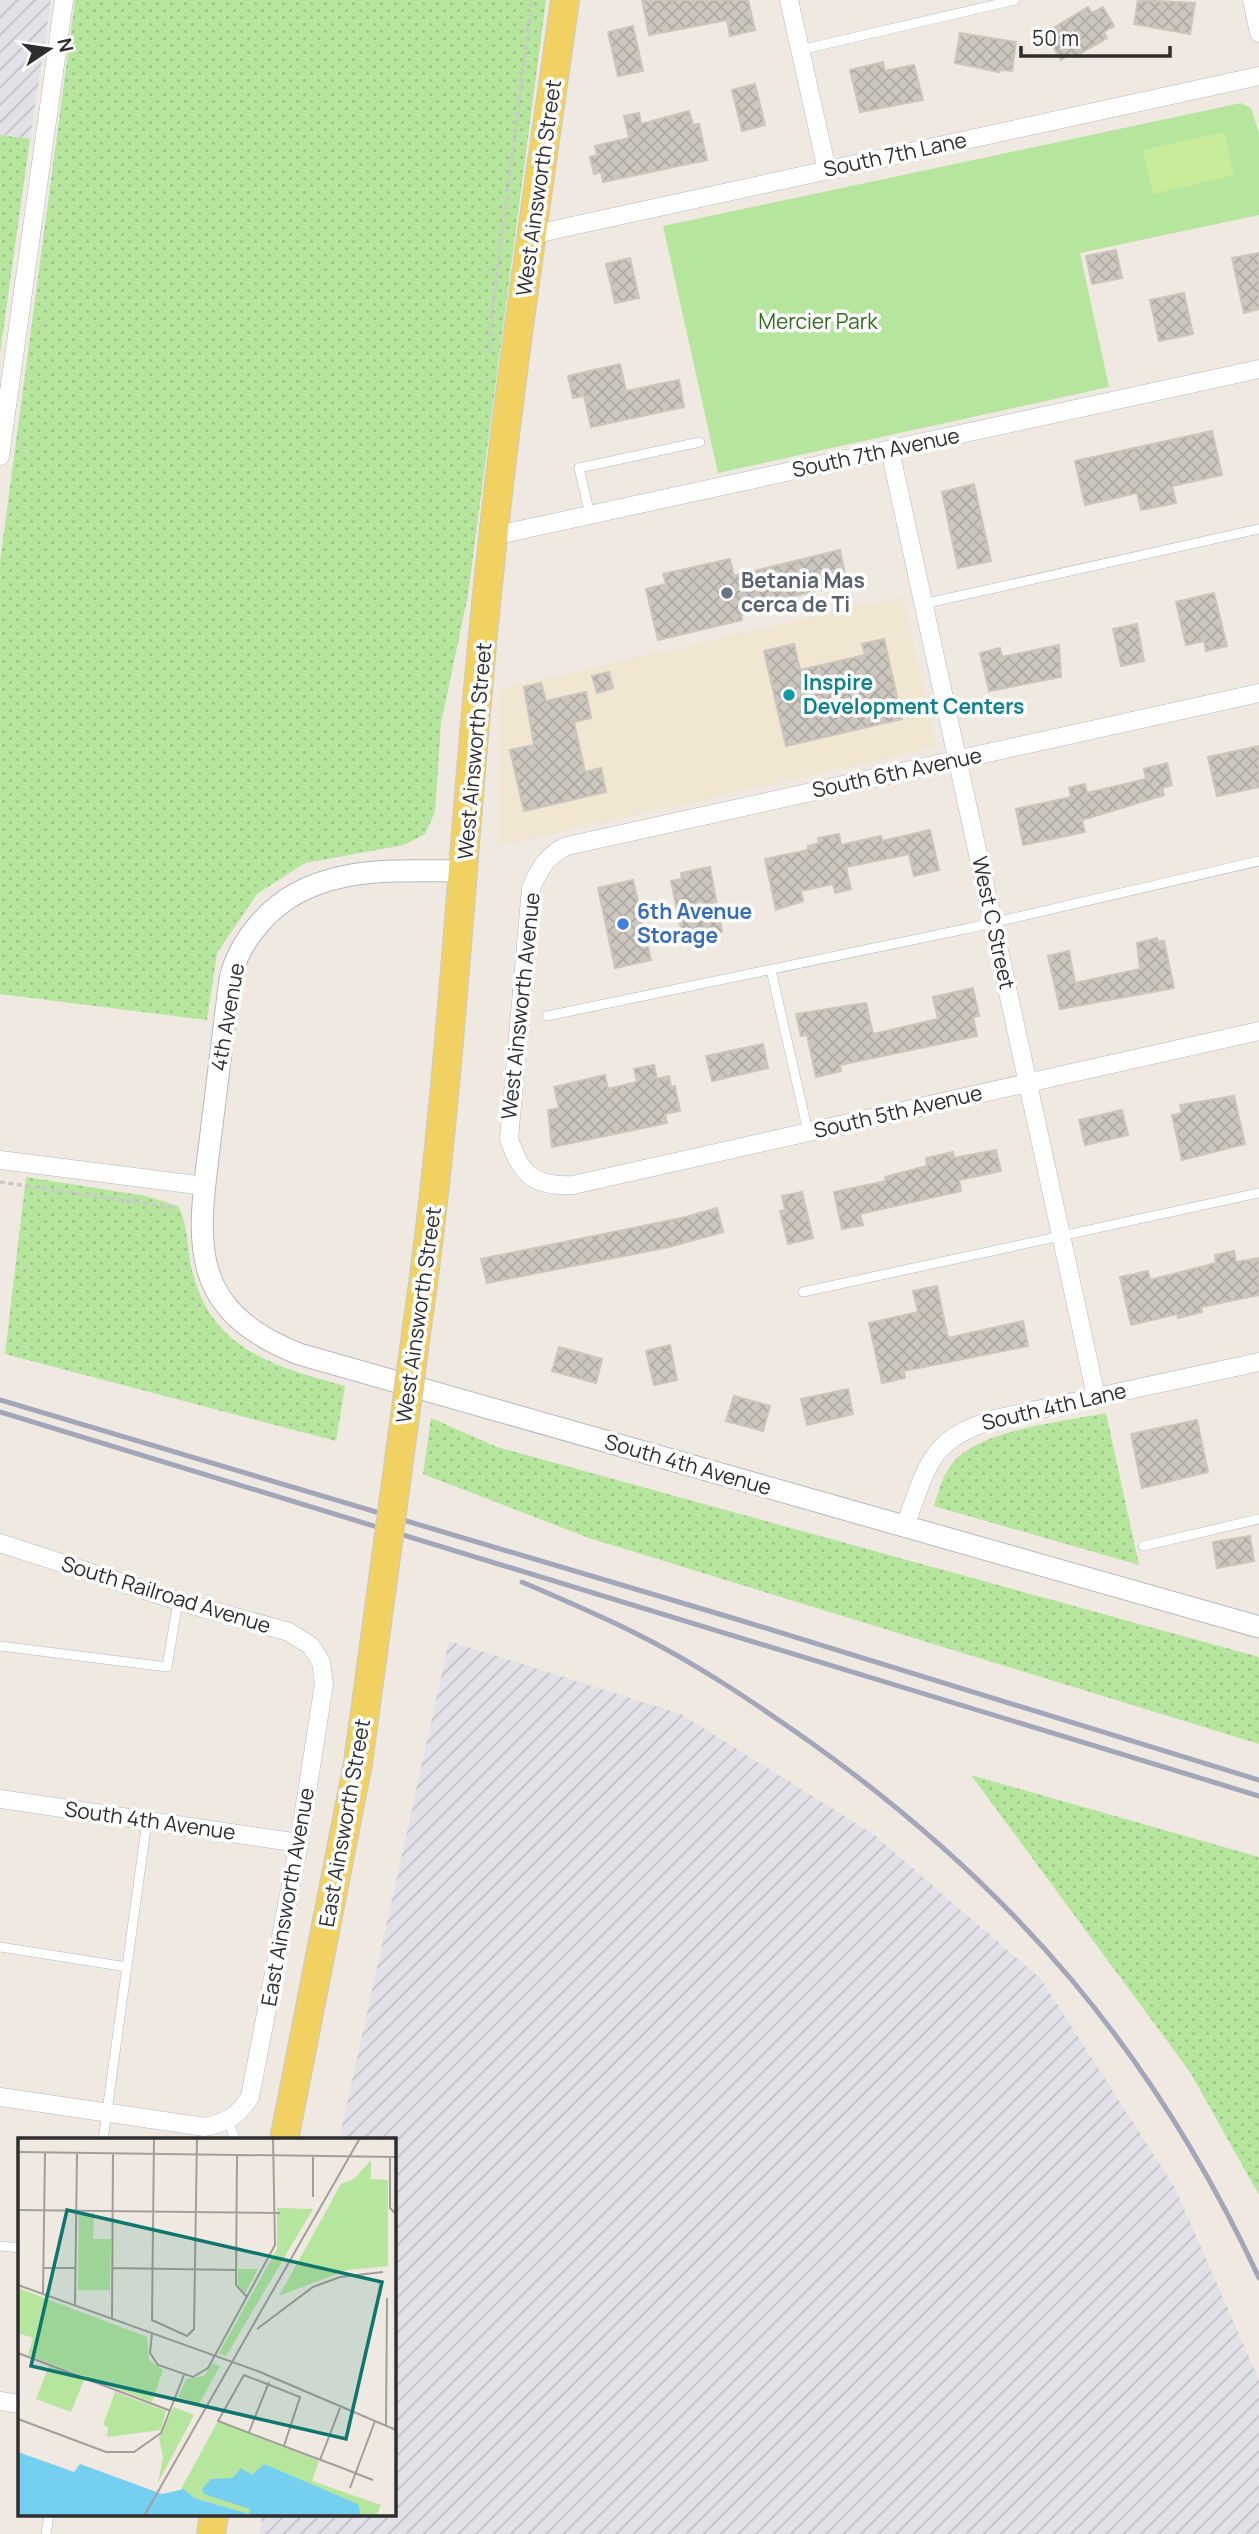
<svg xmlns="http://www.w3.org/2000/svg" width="1259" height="2534" font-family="Manrope,sans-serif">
<defs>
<pattern id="industrial-furrows" width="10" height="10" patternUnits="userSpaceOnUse" patternTransform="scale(1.75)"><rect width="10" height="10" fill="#e3e1e8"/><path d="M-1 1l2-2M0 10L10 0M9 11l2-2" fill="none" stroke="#c3c1c7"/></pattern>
<pattern id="grass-dots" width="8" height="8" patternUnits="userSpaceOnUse" patternTransform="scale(1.75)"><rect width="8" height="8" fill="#b6e59e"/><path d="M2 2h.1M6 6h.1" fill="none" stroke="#9dc588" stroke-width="1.8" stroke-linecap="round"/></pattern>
<pattern id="building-cross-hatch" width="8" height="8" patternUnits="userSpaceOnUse" patternTransform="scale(1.75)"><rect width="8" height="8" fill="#cbc7bf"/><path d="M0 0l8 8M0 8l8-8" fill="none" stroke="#afaba4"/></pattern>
</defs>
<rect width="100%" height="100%" fill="#efe9e1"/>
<path fill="url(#industrial-furrows)" d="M0 0H51L30 139 0 135Z
M449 1641 681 1714 873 1834 1041 1979 1175 2188 1259 2380V2534H260L262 2515H394V2140H339Z"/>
<path fill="#f0e6d1" d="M903 596 937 747 498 846 500 689Z"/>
<path fill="url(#grass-dots)" d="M75 0H546L468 595 441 723 435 812 425 834 404 845 305 863 257 894 217 953 207 1020 0 994V562Z
M0 135 30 139 0 353Z
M26 1177 146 1196 178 1206C189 1225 187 1253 193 1274 213 1351 277 1367 345 1386L336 1441 5 1354Z
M1106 1413 1139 1565 934 1506C939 1489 944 1471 957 1458 989 1428 1063 1422 1106 1413Z
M431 1418 497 1447 1259 1657V1744L589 1538 423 1474Z
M971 1775 1259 1857V2195L1190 2072Z"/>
<path fill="#b6e59e" d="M1241 103 1251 108 1259 133V215L1080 253 1109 387 718 473 663 226Z"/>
<path fill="#c9ec9a" d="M1224 132 1234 175 1153 194 1143 150Z"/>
<path fill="url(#building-cross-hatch)" stroke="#cbc5ba" stroke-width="2" d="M642 0H748L755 30 730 36 727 20 649 35Z
M1138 0 1195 3 1190 34 1134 24Z
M1088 7 1092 13 1103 7 1114 26 1104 32 1107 38 1074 57 1072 53 1061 60 1050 41 1060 35 1055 27Z
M633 26 643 71 618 76 608 32Z
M960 33 1016 42 1012 71 1000 70 999 72 955 63Z
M883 62 885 71 914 65 923 100 860 112 850 70Z
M755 84 765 125 742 131 732 90Z
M689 111 693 125 699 124 707 160 603 182 601 172 594 174 590 157 597 155 595 146 629 138 624 116 639 113 641 124Z
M1116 250 1122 278 1092 284 1086 256Z
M1259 253V309L1244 313 1232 258Z
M630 258 639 298 615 303 606 264Z
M1184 293 1193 334 1159 341 1150 300Z
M620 364 626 391 679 380 684 407 591 427 584 396 573 398 568 376Z
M1212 431 1222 475 1172 486 1176 503 1141 510 1137 493 1085 505 1075 461Z
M974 484 991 561 958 568 942 492Z
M840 550 847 584 790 597 792 604 741 615 742 620 658 640 646 589 666 584 663 574 730 559 734 576Z
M1214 593 1227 646 1206 651 1204 641 1186 645 1176 602Z
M1137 624 1144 661 1121 666 1113 629Z
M884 639 902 719 786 746 764 651 794 644 800 670 865 655 862 644Z
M1059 645 1061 677 989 691 980 653 1000 648 1002 657Z
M609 672 613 688 597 693 592 676Z
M541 683 546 701 586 692 591 718 574 722 585 772 601 768 606 792 524 811 510 750 534 745 524 687Z
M1259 746V787L1217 796 1208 757Z
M1167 763 1172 785 1162 788 1164 795 1082 820 1085 832 1023 845 1016 809 1071 797 1069 788 1085 784 1087 793 1146 779 1144 769Z
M930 830 939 870 914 876 909 854 846 867 851 889 835 893 833 884 801 891 803 901 776 910 765 859 808 850V846L819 843 818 838 839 834 841 845 881 836 882 841Z
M710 867 722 932 683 939 671 881 682 879 681 873Z
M633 880 651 960 615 968 598 888Z
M1157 938 1158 942 1164 941 1174 988 1060 1009 1048 956 1069 951 1075 983 1140 969 1137 943Z
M973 988 979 1016 973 1017 977 1036 840 1065 841 1071 816 1077 807 1035 801 1036 796 1014 866 1003 873 1034 938 1019 933 997Z
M763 1044 768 1068 712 1081 706 1056Z
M654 1065 657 1079 669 1076 671 1087 675 1086 680 1111 665 1114 667 1123 552 1147 548 1110 559 1108 554 1087 605 1075 608 1089 637 1082 634 1069Z
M1234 1096 1245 1144 1182 1160 1172 1115 1182 1113 1180 1105Z
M1122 1110 1128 1135 1085 1145 1079 1120Z
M996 1150 1001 1171 959 1180 961 1191 860 1214 863 1225 842 1229 834 1192 886 1181 885 1177 927 1166 926 1158 953 1152 954 1158Z
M802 1192 813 1238 788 1244 780 1211 785 1210 782 1196Z
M717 1208 723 1232 669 1247 487 1283 481 1259 682 1218Z
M1234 1251 1236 1262 1259 1258V1295L1201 1307 1202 1312 1178 1318 1177 1314 1131 1325 1120 1277 1148 1271 1150 1280 1216 1263 1215 1255Z
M937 1286 948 1338 1023 1321 1028 1346 904 1371 905 1378 882 1383 869 1323 918 1312 913 1291Z
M670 1345 677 1380 654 1385 646 1351Z
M559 1347 602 1359 596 1383 552 1371Z
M848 1389 853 1414 807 1425 801 1399Z
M734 1396 770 1406 763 1431 726 1421Z
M1197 1420 1208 1472 1142 1488 1131 1434Z
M1250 1536 1254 1561 1217 1568 1213 1542Z"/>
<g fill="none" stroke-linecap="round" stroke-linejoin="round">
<g stroke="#b4b7c1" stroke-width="10">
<path id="service" d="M800 50 1015 0
M590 515 579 468 700 442
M923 604 1259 529
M771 970 808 1132
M547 1016 970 928 1259 861
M803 1292 1259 1193
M1143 1546 1259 1519
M0 1646 167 1667 178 1601
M0 1947 127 1967
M229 2122 235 2140
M103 2140 147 1821
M0 2246 19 2248
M46 2534 49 2515"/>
</g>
<g stroke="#b4b7c1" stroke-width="19">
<path id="minor" d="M789 0 827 170
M1252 0 1259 33
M531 235 1259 76
M890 450 1096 1396
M0 456 64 0
M493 536 1259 369
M1259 693 567 846C547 855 540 868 531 888L509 1139C521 1175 534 1187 573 1185L1259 1031
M0 1160 205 1186
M905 1526C928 1464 929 1438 999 1418L1259 1362
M0 1543 178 1601 289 1632 311 1646 321 1662 324 1684 299 1843 250 2097C237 2117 228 2122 205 2127L0 2097
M0 1799 299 1843
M0 2401 19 2404"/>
</g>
<g stroke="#b4b7c1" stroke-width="23">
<path id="tertiary" d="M465 871C394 871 311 863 260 923 245 940 235 957 230 979 224 1031 217 1082 211 1133 198 1238 183 1308 299 1354L1259 1627"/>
</g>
<g stroke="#c9c9c9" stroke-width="30">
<path id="primary" d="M416 1334C453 1082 462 828 489 575 509 383 538 191 565 0
M284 2140 358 1763 381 1594
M211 2534 214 2515"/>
</g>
<path stroke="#c9c9c9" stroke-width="3.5" stroke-dasharray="5 3.5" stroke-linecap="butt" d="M490 353 491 320 532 0
M0 1182 176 1208"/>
<use href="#service" stroke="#fff" stroke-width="9"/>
<use href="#minor" stroke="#fff" stroke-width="18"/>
<use href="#tertiary" stroke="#fff" stroke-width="21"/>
<use href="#primary" stroke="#f2d163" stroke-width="28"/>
<path stroke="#a3a6b8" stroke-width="5" d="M0 1400 746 1622 1259 1780
M0 1412 1259 1796
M522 1582C559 1598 597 1614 633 1632 696 1663 755 1703 813 1744 1014 1888 1154 2052 1259 2278"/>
<g stroke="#c9c9c9" stroke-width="30" stroke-linecap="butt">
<path id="primary-bridge" d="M381 1594 416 1334"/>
</g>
<use href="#primary-bridge" stroke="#f2d163" stroke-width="28"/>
</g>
<circle fill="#6b7280" stroke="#fff" stroke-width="2.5" cx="727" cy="593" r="7"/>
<circle fill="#0f9aa8" stroke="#fff" stroke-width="2.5" cx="789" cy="695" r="7"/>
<circle fill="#3f7fe0" stroke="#fff" stroke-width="2.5" cx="623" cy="924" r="7"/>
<g text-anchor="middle" stroke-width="7" stroke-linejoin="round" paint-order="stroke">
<g font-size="21" fill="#2e2e2e" stroke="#fff">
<text transform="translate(895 155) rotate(-12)" y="7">South 7th Lane</text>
<text transform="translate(539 188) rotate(-82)" y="7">West Ainsworth Street</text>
<text transform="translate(876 453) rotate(-12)" y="7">South 7th Avenue</text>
<text transform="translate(475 751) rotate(-85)" y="7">West Ainsworth Street</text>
<text transform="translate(897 773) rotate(-12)" y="7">South 6th Avenue</text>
<text transform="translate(993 923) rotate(78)" y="7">West C Street</text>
<text transform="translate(521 1006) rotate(-84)" y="7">West Ainsworth Avenue</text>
<text transform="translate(228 1017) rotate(-80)" y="7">4th Avenue</text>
<text transform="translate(898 1112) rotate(-13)" y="7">South 5th Avenue</text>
<text transform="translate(419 1315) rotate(-82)" y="7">West Ainsworth Street</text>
<text transform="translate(1054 1407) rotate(-13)" y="7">South 4th Lane</text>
<text transform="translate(688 1465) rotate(16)" y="7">South 4th Avenue</text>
<text transform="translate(166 1595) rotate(17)" y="7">South Railroad Avenue</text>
<text transform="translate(150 1821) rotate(8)" y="7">South 4th Avenue</text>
<text transform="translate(345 1823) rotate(-80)" y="7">East Ainsworth Street</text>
<text transform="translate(288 1897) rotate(-80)" y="7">East Ainsworth Avenue</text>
</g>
<g font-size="21" fill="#2c6e1b" stroke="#fff">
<text x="818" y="329">Mercier Park</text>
</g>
<g font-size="21" font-weight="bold" fill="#5b616d" stroke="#fff" text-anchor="start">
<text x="741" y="588">Betania Mas<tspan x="741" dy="24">cerca de Ti</tspan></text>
</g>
<g font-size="21" font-weight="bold" fill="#0d838f" stroke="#fff" text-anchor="start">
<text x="803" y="690">Inspire<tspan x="803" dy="24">Development Centers</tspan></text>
</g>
<g font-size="21" font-weight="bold" fill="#366cbe" stroke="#fff" text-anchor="start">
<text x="637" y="919">6th Avenue<tspan x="637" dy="24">Storage</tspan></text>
</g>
</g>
<g transform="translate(18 2138)">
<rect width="378" height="378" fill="#efe9e1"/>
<path d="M353 22V41L370 42V128L329 132 261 158 323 46 336 41ZM259 70 295 71 208 218 201 215 259 111ZM220 131H240L227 155 220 147ZM0 150 129 199 131 222 145 232 134 264 10 217 15 200 0 195ZM195 225 202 228 181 266 160 259 168 241 186 238ZM31 228 66 242 53 274 18 261ZM97 254 148 273 143 292 89 299 90 289 85 287ZM156 269 176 277 140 345 145 319 141 300Z" fill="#b6e59e"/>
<path d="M76 75 75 101H93L92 152H60L61 77ZM200 283 301 323 294 343 363 367 358 378H237L176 360 163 351Z" fill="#b6e59e"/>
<path d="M0 314 56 334 62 326 144 356 166 351 176 360 231 376 232 371 186 356 184 351 193 341 215 340 223 330 234 337 246 326 340 366 342 374 341 378H0Z" fill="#75cff0"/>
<path fill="none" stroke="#a29e99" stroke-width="2" d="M136 0 134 182 169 198 176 191 179 0M0 14 378 19M219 17 218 147 229 159M372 18V70L378 76M295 59V18M0 72 262 75M25 130H58M94 130 218 132M0 147 242 234 378 292M25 156 27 15M57 167 59 15M94 181 95 15M239 191 295 149 322 139 365 134M134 195 132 215 140 227 175 239 190 230 257 107 255 0M0 215 153 273M0 281 88 314H116L143 295 166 237M368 288 369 160M231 294 251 244M266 308 282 259 226 237 200 283 284 315 319 328 355 342M302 322 322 270M332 350 357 283M126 378 342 0"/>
<path fill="#0f766e" fill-opacity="0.15" stroke="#0f766e" stroke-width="3.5" d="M49 72 364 144 328 301 13 228Z"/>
<rect width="378" height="378" fill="none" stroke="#2e2e2e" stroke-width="3.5"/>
</g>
<g transform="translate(49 49) rotate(77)" stroke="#ffffff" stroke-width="5" paint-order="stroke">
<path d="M0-5L12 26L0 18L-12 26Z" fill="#2e2e2e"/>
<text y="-10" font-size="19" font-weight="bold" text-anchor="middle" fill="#2e2e2e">N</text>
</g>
<path d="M1021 46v10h149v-10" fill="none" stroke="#2e2e2e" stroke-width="3.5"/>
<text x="1032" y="46" font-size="21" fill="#2e2e2e" stroke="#ffffff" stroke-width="5" paint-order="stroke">50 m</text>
</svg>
